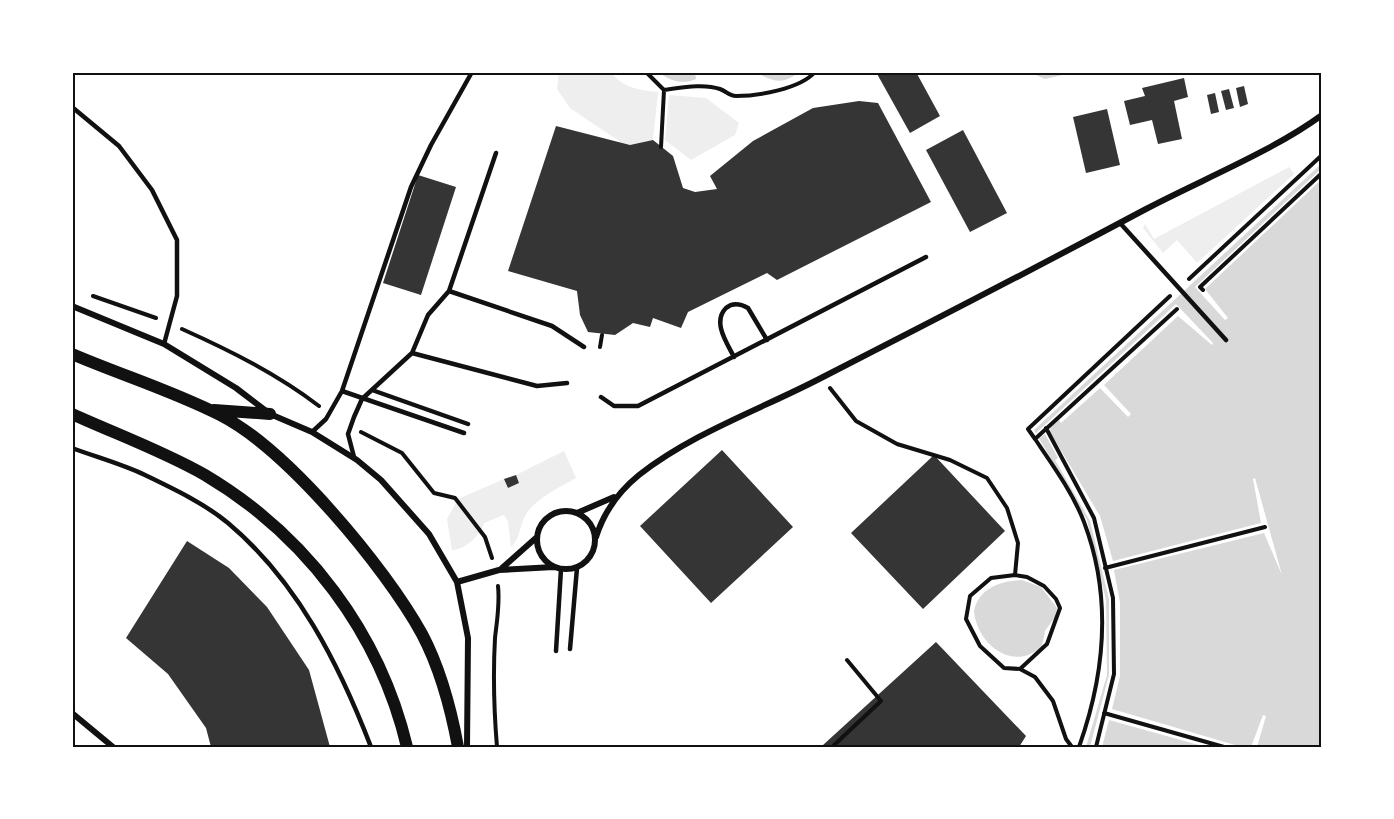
<svg xmlns="http://www.w3.org/2000/svg" width="1394" height="819" font-family="'Roboto Serif',serif">
<rect width="100%" height="100%" fill="#fff"/>
<path fill="#eee" d="M559 72H611C622 88 640 90 658 92L653 140 630 145 622 143 570 108 557 89Z
M669 95 706 98 739 123 735 135 691 160 665 140Z
M1289 167 1294 174 1197 263 1177 240 1163 253 1143 228 1145 224 1154 239Z
M564 451 576 478C559 488 533 499 524 518 519 528 520 539 511 547L508 521 504 515 484 523C481 535 465 550 452 550L447 519 458 499 504 479 508 488 519 483 516 475Z"/>
<path fill="#d9d9d9" d="M659 72H695L696 79C683 85 669 81 659 72Z
M755 72H799C782 86 773 81 755 72Z
M1029 72H1075L1045 79Z
M1322 163V747H1086L1107 675 1106 600 1087 520 1034 430Z
M1022 580 1041 587 1057 608 1055 617 1045 631 1042 646C1014 673 977 645 974 611 979 588 1000 581 1022 580Z"/>
<path fill="#fff" d="M1322 168V179L1205 289 1228 318 1225 320 1195 287Z
M1176 304 1213 343 1212 345 1178 316 1104 385 1131 414 1128 417 1100 388 1061 423 1059 420 1051 426 1050 432 1100 516 1113 561 1261 523 1253 479 1255 478 1282 575 1264 533 1114 570 1120 603V676L1112 709 1242 747H1206L1109 720 1102 747H1090L1109 675V599L1090 521 1055 460 1058 458 1045 434 1039 438 1036 433Z
M1263 715 1266 716 1257 747H1251Z"/>
<path fill="#353535" d="M876 72H916L940 116 910 133Z
M1184 78 1188 97 1174 101 1182 139 1158 144 1152 120 1130 125 1124 101 1145 96 1142 88Z
M1244 86 1248 104 1240 107 1236 88Z
M1229 89 1234 108 1226 110 1221 91Z
M1215 93 1219 112 1211 114 1207 95Z
M859 101 878 103 931 202 777 280 767 273 688 312 681 328 653 318 650 327 633 323 615 335 588 332 580 315 577 291 508 271 556 126 630 145 653 140 673 156 683 188 695 192 717 189 710 176 753 141 813 108Z
M1107 109 1120 165 1086 173 1073 117Z
M963 130 1007 213 970 232 926 150Z
M418 175 456 187 421 295 383 283Z
M722 450 793 527 711 603 640 526Z
M934 455 1005 531 923 609 851 533Z
M516 475 519 483 508 488 504 479Z
M187 541 229 568 267 607 309 670 330 747H211L206 728 168 674 126 638Z
M936 642 1026 736 1019 747H825L823 745Z"/>
<g fill="none" stroke-linecap="round" stroke-linejoin="round">
<path stroke="#111" stroke-width="4" d="M646 72 664 90 661 147
M664 90C680 88 703 83 720 89 726 91 729 96 736 96 758 96 800 89 815 72
M1189 279 1322 155
M1203 290 1200 287 1322 173
M93 296 156 318
M1170 296 1028 429 1035 439 1177 309
M182 329C231 351 277 374 319 406
M600 347 602 335
M830 388 856 421 897 444 950 460 987 478 1007 508 1018 543 1015 575
M1046 428 1094 518 1113 598 1114 674 1096 747
M361 432 402 453 434 493 455 498 485 537 492 558
M1035 439C1052 464 1073 493 1084 522 1112 596 1105 674 1079 747
M1105 568 1265 527
M1020 669 1047 644 1060 608 1056 599 1044 586 1027 577 1015 575 991 578 970 596 966 619 980 646 1004 668 1020 669 1035 677 1053 701 1066 739 1072 747
M1104 713 1224 747
M497 747C494 711 493 674 495 638 497 620 500 604 498 586
M832 747 881 701 847 660"/>
<path stroke="#111" stroke-width="4.5" d="M72 107 119 146 152 190 177 240V296L164 344
M1120 223 1226 340
M449 291 552 326 584 347
M412 353 537 386 567 383
M734 357C727 343 712 322 726 308 733 302 741 304 748 308L767 340
M372 390 468 424
M342 391 464 433
M601 397 614 406H638L926 257
M312 432 326 419 342 391 411 187 431 145 472 72
M72 448C96 457 122 464 145 475 172 488 204 503 228 523 297 581 339 664 371 747
M354 457 348 434 354 417 362 399 412 353 428 315 449 291 496 153
M570 649 577 568
M556 651 561 569"/>
<path stroke="#111" stroke-width="6" d="M72 306 164 344 236 388 270 414 312 432 357 460 381 480 429 534 457 582 468 638 467 747
M537 540a29 29 0 1 1 58 0a29 29 0 1 1-58 0Z
M577 513 614 497
M596 537C604 512 618 492 639 475 694 432 762 409 823 377 931 322 1039 266 1146 209 1201 180 1273 151 1322 115
M502 568 537 537
M457 582 499 570 554 567
M72 713 113 747"/>
<path stroke="#111" stroke-width="12" d="M72 354C121 375 173 391 220 415 287 449 385 567 422 634 440 668 451 709 458 747
M214 410 270 414
M72 414C116 434 163 451 205 475 306 535 380 633 407 747"/>
</g>
<rect width="1394" height="819" fill="none" stroke="#ffffff" stroke-width="147"/>
<rect x="74" y="74" width="1246" height="672" fill="none" stroke="#111" stroke-width="2"/>
</svg>
